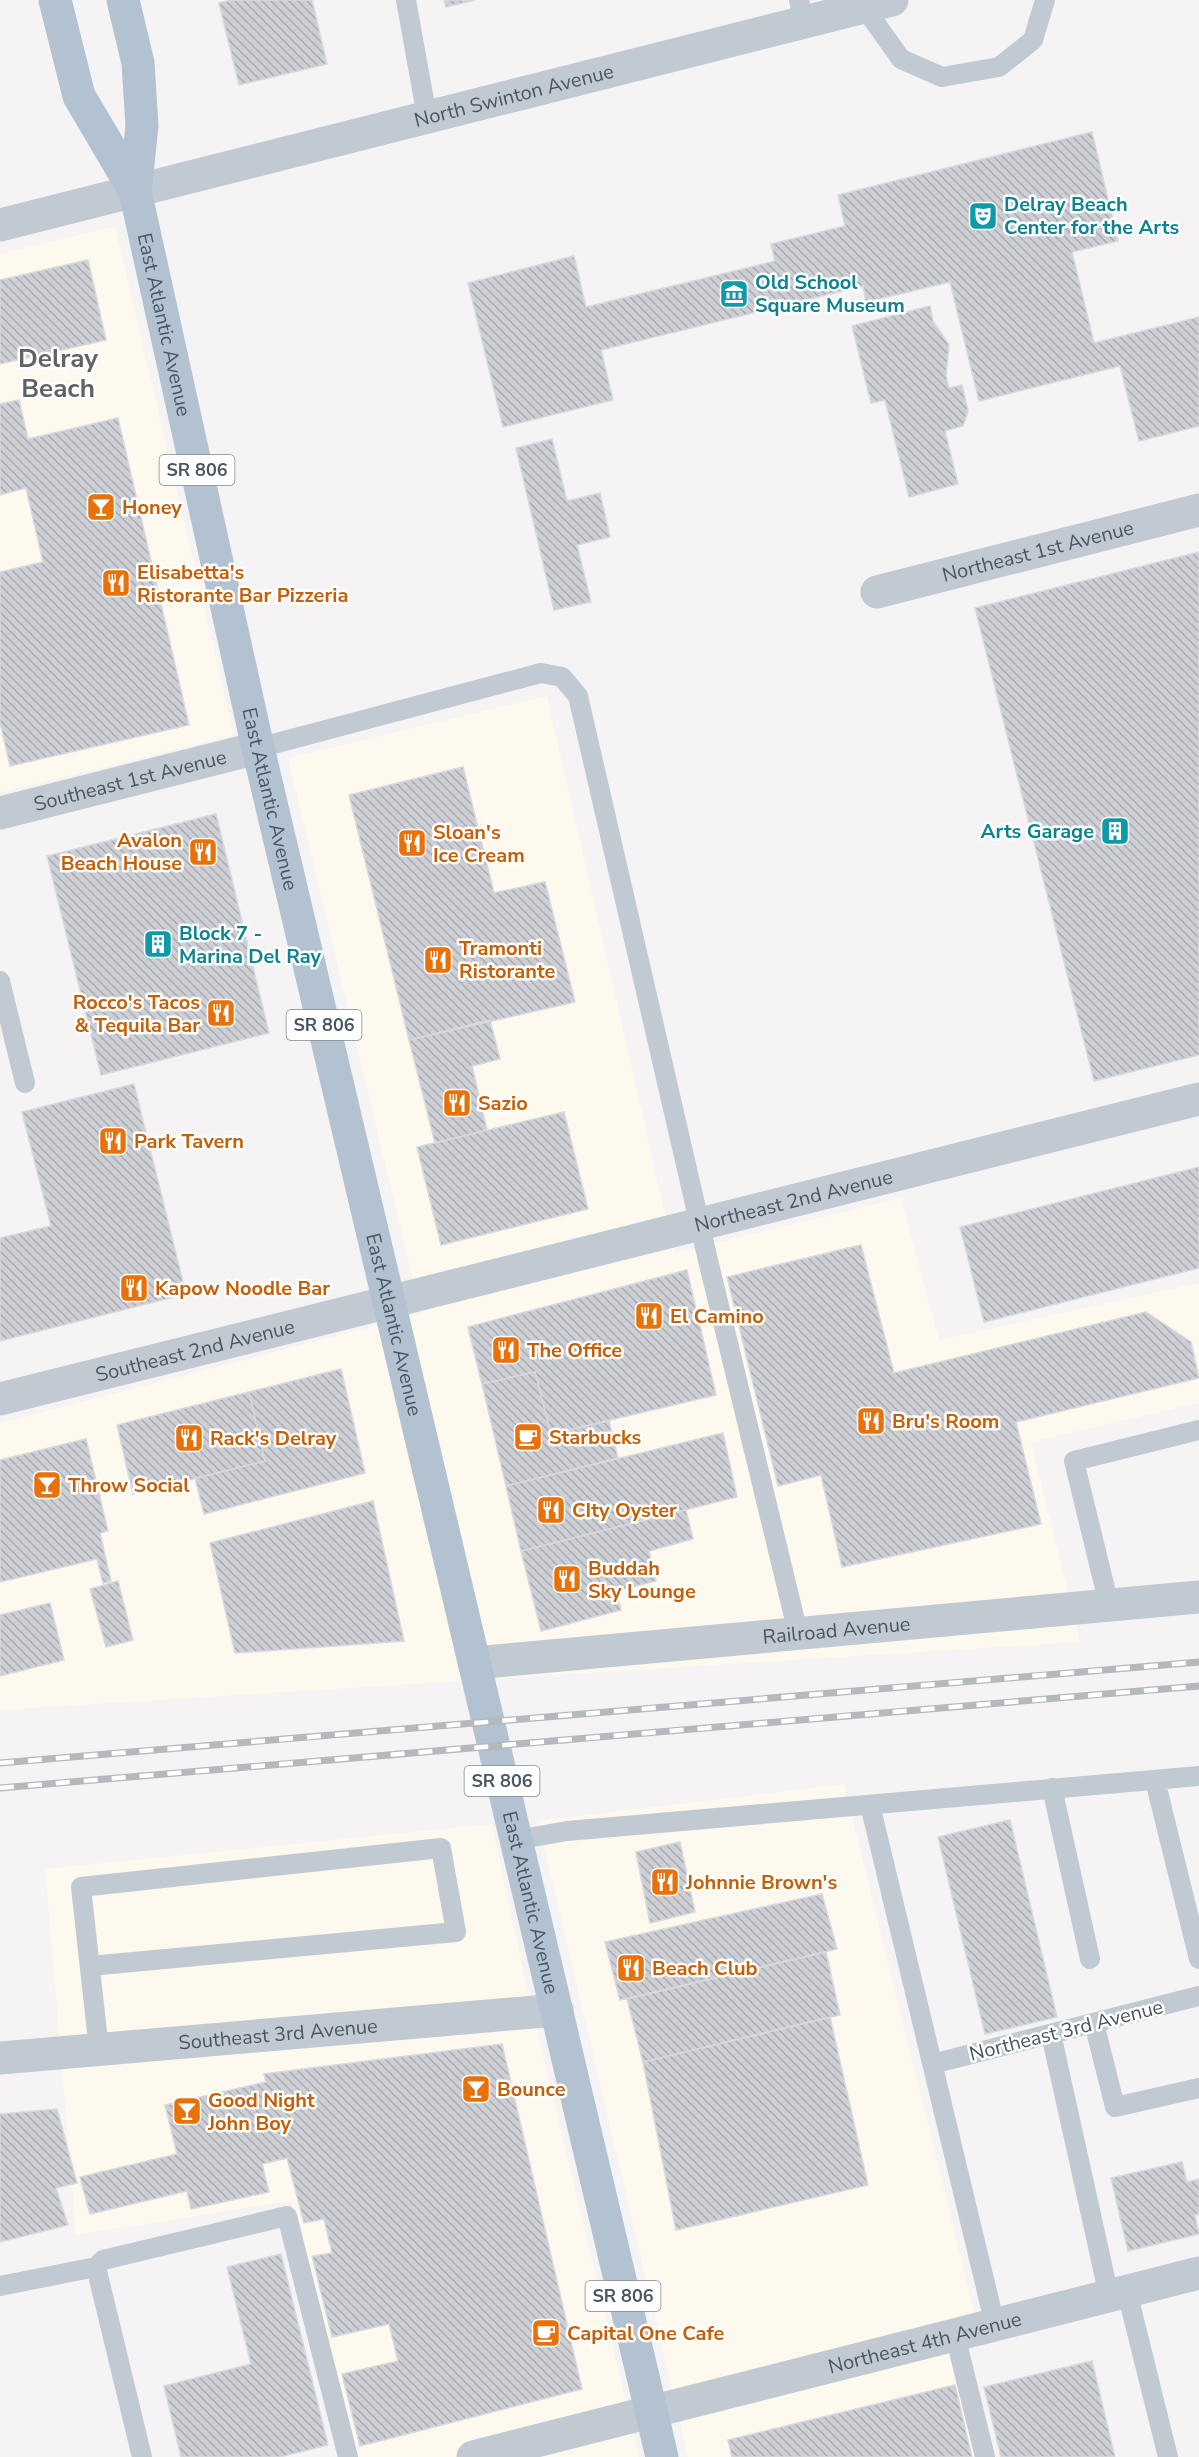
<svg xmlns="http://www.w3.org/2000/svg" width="1199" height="2457" font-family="'Nunito Sans',sans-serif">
<defs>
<pattern id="building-back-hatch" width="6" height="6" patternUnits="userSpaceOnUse" patternTransform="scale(1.5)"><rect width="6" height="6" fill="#cdcfd5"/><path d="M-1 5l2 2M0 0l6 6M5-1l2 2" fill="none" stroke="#a8abb0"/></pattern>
</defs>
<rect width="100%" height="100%" fill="#f5f3f3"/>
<path fill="#fdf9ef" d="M115 226 234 735 0 793V254Z
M547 696 674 1253 901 1198 939 1340 1199 1283V1403L1031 1442 1080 1642 0 1710V1423L421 1314 288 758Z
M844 1784 974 2311 945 2321 977 2457H688L538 1821Z
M492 1824 527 1988 639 2457H355L290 2201 76 2235 45 1869Z"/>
<path fill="url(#building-back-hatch)" stroke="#d7d9de" stroke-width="1.5" d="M231 0H312L327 64 239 85 219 3Z
M444 0H475L446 7Z
M1092 132 1118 241 1072 252 1094 343 1199 317V426L1139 441 1120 366 979 401 950 282 866 302 863 286 601 350 613 400 503 427 468 283 574 256 586 307 775 261 771 244 845 226 838 195Z
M88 260 106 340 0 364V280Z
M930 306 933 321 949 345 946 376 949 388 962 385 968 411 963 426 945 431 958 484 909 497 885 400 871 403 852 326Z
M19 400 28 439 118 418 189 725 10 766 0 723V572L43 562 26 488 0 495V404Z
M552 439 567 501 600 493 610 537 577 545 591 602 554 610 516 448Z
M1199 552V1055L1094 1081 975 608Z
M463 767 494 893 545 882 575 1002 409 1040 349 795Z
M216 814 269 1033 101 1075 47 856Z
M490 1020 500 1059 472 1066 487 1130 435 1143 409 1040Z
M134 1084 186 1294 0 1341V1238L51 1226 22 1112Z
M564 1112 588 1209 441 1245 417 1147Z
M1199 1167V1268L984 1322 960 1227Z
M861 1245 894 1373 1146 1312 1191 1342 1199 1378 1016 1422 1041 1524 842 1567 821 1475 778 1486 727 1277Z
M687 1270 716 1395 551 1434 535 1372 482 1384 468 1327Z
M341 1369 365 1473 204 1514 195 1478 265 1461 249 1392Z
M535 1372 551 1434 609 1421 618 1458 506 1486 482 1384Z
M249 1392 265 1461 133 1494 117 1425Z
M723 1433 737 1497 521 1551 506 1486Z
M86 1439 108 1531 100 1533 111 1581 103 1583 97 1559 0 1582V1460Z
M373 1501 404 1641 235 1653 210 1543Z
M686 1510 693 1539 649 1551 656 1581 616 1591 621 1610 541 1631 521 1551Z
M118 1581 133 1640 106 1647 90 1589Z
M50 1603 64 1660 0 1676V1615Z
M1010 1820 1057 2017 985 2034 938 1837Z
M680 1842 695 1912 650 1923 636 1852Z
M822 1894 837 1949 620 2000 605 1942Z
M826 1952 840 2015 643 2062 627 1999Z
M830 2017 868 2185 676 2230 643 2062Z
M502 2044 582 2389 360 2446 342 2374 398 2361 389 2324 332 2337 312 2256 332 2253 324 2219 304 2223 287 2158 262 2164 269 2192 191 2209 187 2191 90 2214 80 2177 177 2154 165 2105 266 2082 264 2074Z
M57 2109 77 2183 56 2188 68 2225 0 2242V2114Z
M1182 2162 1187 2182 1199 2179V2214L1195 2215 1199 2234 1128 2251 1111 2178Z
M281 2254 328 2445 280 2457H181L164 2386 251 2364 227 2267Z
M1092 2361 1115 2457H1001L984 2387Z
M955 2385 972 2457H732L728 2440Z"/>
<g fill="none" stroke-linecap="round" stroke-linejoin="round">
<path stroke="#c1cad2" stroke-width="20" d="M406 0 427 117
M799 0 804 22
M864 7 901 59 942 77 999 67 1033 40 1045 0
M258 748 541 673 562 677 578 696 707 1256 798 1633
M0 981 25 1083
M1109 1605 1074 1461 1199 1430
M1155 1780 1199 1959
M1052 1788 1090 1959
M870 1805 995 2325
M516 1840 567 1831 1199 1776
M90 1966 456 1932 441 1848 81 1887 99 2050
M1094 2023 1115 2107 1199 2088
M1051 2034 1109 2296
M932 2064 1199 1996
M96 2267 103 2260 287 2216 348 2457
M0 2286 96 2267 142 2457
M1127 2292 1168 2457
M955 2335 985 2457"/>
<g stroke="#c1cad2" stroke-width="33">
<path id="s1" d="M877 592 1199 510"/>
<path id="s2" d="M0 813 258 748"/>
<path id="s3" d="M0 1399 389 1302"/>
<path id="s4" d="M474 1663 1199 1597"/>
<path id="s5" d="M0 2058 557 2010"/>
<path id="s6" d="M473 2457 1199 2273"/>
</g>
<g stroke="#c1cad2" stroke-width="33">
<path id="s7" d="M0 225 892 0"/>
<path id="s8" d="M389 1302 1199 1099"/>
</g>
<g stroke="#b3c2d1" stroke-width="33">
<path id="s9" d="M55 0 79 96 135 191 258 748 662 2457"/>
<path d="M123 0 138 63 142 126 135 191"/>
</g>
<g stroke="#b5b8bd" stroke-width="7">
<path id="rail" d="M0 1763 1199 1662
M0 1788 1199 1686"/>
</g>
<use href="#rail" stroke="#fff" stroke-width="4.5" stroke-dasharray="14" stroke-linecap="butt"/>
</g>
<defs>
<g id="theatre-square" transform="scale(1.5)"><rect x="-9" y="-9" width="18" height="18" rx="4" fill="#0f9aa8" stroke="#fff"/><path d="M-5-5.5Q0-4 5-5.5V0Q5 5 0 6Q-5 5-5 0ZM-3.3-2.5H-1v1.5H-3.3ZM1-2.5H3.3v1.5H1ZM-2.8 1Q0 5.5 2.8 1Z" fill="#fff"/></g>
<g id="museum-square" transform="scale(1.5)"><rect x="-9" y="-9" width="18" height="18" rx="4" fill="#0f9aa8" stroke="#fff"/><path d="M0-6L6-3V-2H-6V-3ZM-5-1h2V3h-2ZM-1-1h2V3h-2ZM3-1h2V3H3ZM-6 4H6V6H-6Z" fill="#fff"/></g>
<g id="bar-square" transform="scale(1.5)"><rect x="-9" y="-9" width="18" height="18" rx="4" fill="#e8710a" stroke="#fff"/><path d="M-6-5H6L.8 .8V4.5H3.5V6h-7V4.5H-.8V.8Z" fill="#fff"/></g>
<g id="restaurant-square" transform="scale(1.5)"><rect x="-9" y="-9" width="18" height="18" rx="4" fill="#e8710a" stroke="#fff"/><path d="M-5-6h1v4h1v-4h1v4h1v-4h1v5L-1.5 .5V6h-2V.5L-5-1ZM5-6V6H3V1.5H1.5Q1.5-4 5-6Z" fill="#fff"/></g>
<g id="building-square" transform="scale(1.5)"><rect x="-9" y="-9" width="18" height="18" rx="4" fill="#0f9aa8" stroke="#fff"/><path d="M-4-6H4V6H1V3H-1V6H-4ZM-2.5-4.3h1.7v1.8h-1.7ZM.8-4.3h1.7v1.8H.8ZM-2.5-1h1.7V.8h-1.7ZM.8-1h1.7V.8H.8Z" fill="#fff"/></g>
<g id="cafe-square" transform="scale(1.5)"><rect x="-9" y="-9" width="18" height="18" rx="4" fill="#e8710a" stroke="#fff"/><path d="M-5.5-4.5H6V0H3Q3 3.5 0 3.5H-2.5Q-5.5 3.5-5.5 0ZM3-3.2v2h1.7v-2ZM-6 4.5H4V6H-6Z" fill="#fff"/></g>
</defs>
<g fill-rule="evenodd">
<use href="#theatre-square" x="983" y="216"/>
<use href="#museum-square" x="734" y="294"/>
<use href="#bar-square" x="101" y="507"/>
<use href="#restaurant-square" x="116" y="583"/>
<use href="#building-square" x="1115" y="831"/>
<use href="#restaurant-square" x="412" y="843"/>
<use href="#restaurant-square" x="203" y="852"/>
<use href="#building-square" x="158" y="944"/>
<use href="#restaurant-square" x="438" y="960"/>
<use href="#restaurant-square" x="221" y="1013"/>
<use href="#restaurant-square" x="457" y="1103"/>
<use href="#restaurant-square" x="113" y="1141"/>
<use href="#restaurant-square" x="134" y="1288"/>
<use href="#restaurant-square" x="649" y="1316"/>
<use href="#restaurant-square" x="506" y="1350"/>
<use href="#restaurant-square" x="871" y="1421"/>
<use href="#cafe-square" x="528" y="1437"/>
<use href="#restaurant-square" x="189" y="1438"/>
<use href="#bar-square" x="47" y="1485"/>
<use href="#restaurant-square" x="551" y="1510"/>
<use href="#restaurant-square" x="567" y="1579"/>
<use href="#restaurant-square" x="665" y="1882"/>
<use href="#restaurant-square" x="631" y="1968"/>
<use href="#bar-square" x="476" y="2089"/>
<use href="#bar-square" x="187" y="2111"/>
<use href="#cafe-square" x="546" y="2333"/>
</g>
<g text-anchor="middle" stroke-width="5" stroke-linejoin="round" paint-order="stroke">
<g fill="#fff" stroke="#808990" stroke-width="1.5">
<rect x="159.5" y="455" width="75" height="30" rx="4.5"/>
<rect x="286.5" y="1010" width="75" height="30" rx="4.5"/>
<rect x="464.5" y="1766" width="75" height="30" rx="4.5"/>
<rect x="585.5" y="2281" width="75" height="30" rx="4.5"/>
</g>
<g font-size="18" font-weight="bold" fill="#4a5661">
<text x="197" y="476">SR 806</text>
<text x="324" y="1031">SR 806</text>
<text x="502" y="1787">SR 806</text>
<text x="623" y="2302">SR 806</text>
</g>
<g font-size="20" fill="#4a5661" stroke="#fff">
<text dy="7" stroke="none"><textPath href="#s7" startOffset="530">North Swinton Avenue</textPath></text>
<text dy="7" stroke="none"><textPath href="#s9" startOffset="346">East Atlantic Avenue</textPath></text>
<text dy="7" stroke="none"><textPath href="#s1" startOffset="166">Northeast 1st Avenue</textPath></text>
<text dy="7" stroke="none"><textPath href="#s2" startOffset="134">Southeast 1st Avenue</textPath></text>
<text dy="7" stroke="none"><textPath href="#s9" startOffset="832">East Atlantic Avenue</textPath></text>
<text dy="7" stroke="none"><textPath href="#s8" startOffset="417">Northeast 2nd Avenue</textPath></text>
<text dy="7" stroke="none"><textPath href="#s9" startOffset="1372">East Atlantic Avenue</textPath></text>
<text dy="7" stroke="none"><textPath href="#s3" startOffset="201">Southeast 2nd Avenue</textPath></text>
<text dy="7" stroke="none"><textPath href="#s4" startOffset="364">Railroad Avenue</textPath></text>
<text dy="7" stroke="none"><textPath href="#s9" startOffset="1966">East Atlantic Avenue</textPath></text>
<text transform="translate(1066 2030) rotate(-14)" y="7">Northeast 3rd Avenue</text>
<text dy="7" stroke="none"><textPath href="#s5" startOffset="279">Southeast 3rd Avenue</textPath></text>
<text dy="7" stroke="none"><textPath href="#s6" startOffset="466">Northeast 4th Avenue</textPath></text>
</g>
<g font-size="20" font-weight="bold" fill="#0d838f" stroke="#fff" text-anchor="start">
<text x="1004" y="211">Delray Beach<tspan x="1004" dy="23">Center for the Arts</tspan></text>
<text x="755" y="289">Old School<tspan x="755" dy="23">Square Museum</tspan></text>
<text x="1094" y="838" text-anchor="end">Arts Garage</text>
<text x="179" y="940">Block 7 -<tspan x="179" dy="23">Marina Del Ray</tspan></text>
</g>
<g font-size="20" font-weight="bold" fill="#c56008" stroke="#fff" text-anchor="start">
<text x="122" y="514">Honey</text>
<text x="137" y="579">Elisabetta's<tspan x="137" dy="23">Ristorante Bar Pizzeria</tspan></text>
<text x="433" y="839">Sloan's<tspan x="433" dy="23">Ice Cream</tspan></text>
<text x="182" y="847" text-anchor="end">Avalon<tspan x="182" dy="23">Beach House</tspan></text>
<text x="459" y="955">Tramonti<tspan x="459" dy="23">Ristorante</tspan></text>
<text x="200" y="1009" text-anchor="end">Rocco's Tacos<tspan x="200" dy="23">&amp; Tequila Bar</tspan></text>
<text x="478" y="1110">Sazio</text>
<text x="134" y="1148">Park Tavern</text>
<text x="155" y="1295">Kapow Noodle Bar</text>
<text x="670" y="1323">El Camino</text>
<text x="527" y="1357">The Office</text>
<text x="892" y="1428">Bru's Room</text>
<text x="549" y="1444">Starbucks</text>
<text x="210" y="1445">Rack's Delray</text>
<text x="68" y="1492">Throw Social</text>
<text x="572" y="1517">CIty Oyster</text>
<text x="588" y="1575">Buddah<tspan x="588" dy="23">Sky Lounge</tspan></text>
<text x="686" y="1889">Johnnie Brown's</text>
<text x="652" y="1975">Beach Club</text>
<text x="497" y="2096">Bounce</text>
<text x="208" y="2107">Good Night<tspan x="208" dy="23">John Boy</tspan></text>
<text x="567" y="2340">Capital One Cafe</text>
</g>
<g font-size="26" font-weight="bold" fill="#5f6368" stroke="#fff">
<text x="58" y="367">Delray<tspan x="58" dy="30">Beach</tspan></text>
</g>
</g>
</svg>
